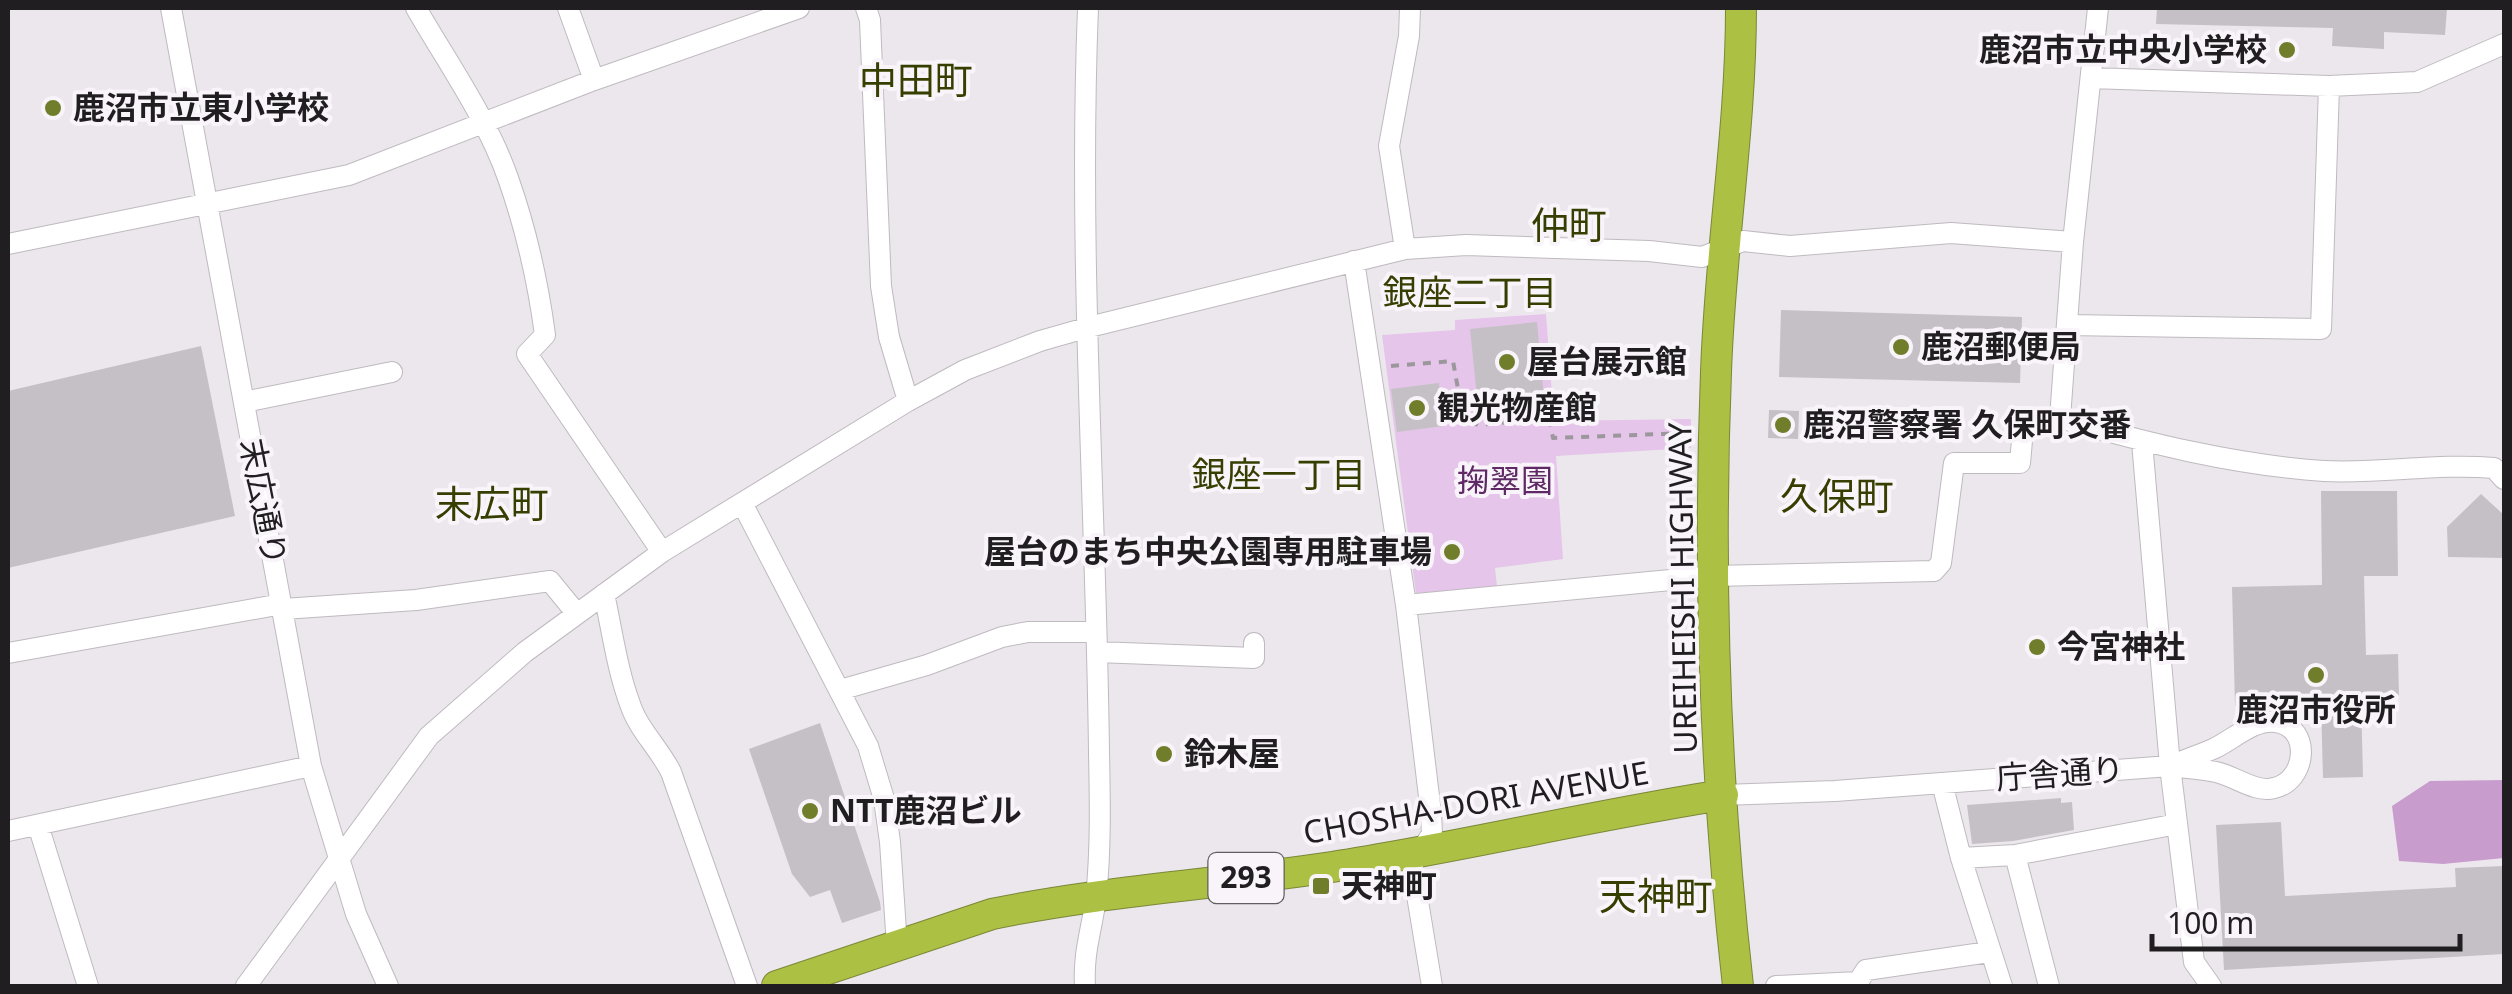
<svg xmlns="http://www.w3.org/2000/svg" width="2512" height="994" font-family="'Noto Sans','Noto Sans JP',sans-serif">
<rect width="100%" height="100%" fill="#ece7ed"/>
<path fill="#e5c5e9" d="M1546 314 1554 421 1691 419V448L1556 456 1563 559 1495 568 1497 586 1416 594 1382 335 1455 330V320Z"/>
<path fill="#c89dce" d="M2504 780V858L2443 864 2399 861 2392 806 2430 781Z"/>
<path fill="#c5c0c6" d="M2157 8H2447L2445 35 2384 32V49L2332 46 2333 28 2156 24Z
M1781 310 2022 317 2020 383 1779 377Z
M1537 322 1545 409 1503 414 1501 394 1477 397 1470 329Z
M201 346 235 516 8 568V391Z
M1439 383 1443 426 1397 432 1391 389Z
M1769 410 1799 411 1798 439 1768 438Z
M2321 491H2397L2398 576H2364L2366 655 2398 654 2399 696 2361 697 2363 777 2323 778 2321 704 2235 706 2232 587 2322 585Z
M2481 494 2504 515V558L2448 557 2447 527Z
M820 723 880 902 881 910 842 923 830 890 810 897 792 874 749 749Z
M2061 798V803L2072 802 2074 830 2013 841 1972 844 1967 805Z
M2281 822 2285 896 2456 887 2455 868 2504 866V954L2224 970 2216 825Z"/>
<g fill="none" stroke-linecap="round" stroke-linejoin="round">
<g stroke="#bfbabf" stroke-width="22">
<path id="minor" d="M171 8 311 766 356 914 388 986
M416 8C447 62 487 118 508 178 526 229 538 282 545 335L527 354 662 552
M568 8 594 80
M866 8 870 20 881 286 889 337 908 401
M2098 8 2073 242 2060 418C2146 443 2235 465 2324 471 2381 474 2437 463 2494 468L2504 479
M2091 78 2329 86 2417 82 2504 44
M8 244 349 175 594 80 799 8
M1405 249 1389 146 1409 36 1410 8
M1354 261 1406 605 1431 813 1432 834 1412 865 1432 986
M2067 325 2321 329 2329 86
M244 402 392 372
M2142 442 2170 766 2194 962 2211 986
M742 503 868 746 884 799 890 842 897 946
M604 594C612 630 617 669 630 704 638 729 659 748 671 772L747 986
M1406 605 1713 576 1934 571 1941 563 1954 463H2020L2023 429 2031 423 2060 418
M283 609 416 600 550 581 577 614
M1097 652 1254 658V643
M8 653 282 604
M840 690 927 665 1002 637 1028 632H1096
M1942 783 1961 858 2002 986
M1723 795 1835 791 2170 766C2185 768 2201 769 2216 772 2235 776 2255 793 2274 788 2307 781 2312 727 2276 722 2253 719 2233 740 2213 749 2199 755 2184 760 2170 766
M38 825 88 986
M8 831 311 766
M2015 855 2049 986
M1961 858 2015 855 2177 824
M246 986 429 736 525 652 662 552 908 401 965 370 1040 341 1089 327 1405 249 1466 245 1649 251 1702 257 1743 241 1790 246 1951 233 2073 242
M1085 986C1083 951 1092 930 1096 897 1101 850 1100 799 1099 752 1096 504 1078 255 1088 8
M1776 986 1858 982 1866 970 1989 952"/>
</g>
<g stroke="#7b8737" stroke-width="32">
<path id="highway" d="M777 986 992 914C1104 891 1219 884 1332 867 1463 847 1592 815 1723 795
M1738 986C1715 783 1708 576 1716 372 1720 250 1741 129 1741 8"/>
</g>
<path stroke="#9b979c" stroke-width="4" stroke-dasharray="8 8" stroke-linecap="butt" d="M1391 366 1453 361 1463 417 1478 425 1549 418 1553 438 1689 433"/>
<use href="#minor" stroke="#fff" stroke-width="20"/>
<use href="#highway" stroke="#acc044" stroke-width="30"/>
</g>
<g fill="#707d2b" stroke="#f9f4fa" stroke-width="4">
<circle cx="2287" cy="50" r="10"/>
<circle cx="53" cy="108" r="10"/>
<circle cx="1901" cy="347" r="10"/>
<circle cx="1507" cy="362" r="10"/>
<circle cx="1417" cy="408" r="10"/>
<circle cx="1783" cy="425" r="10"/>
<circle cx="1452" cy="552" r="10"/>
<circle cx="2037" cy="647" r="10"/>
<circle cx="2316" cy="675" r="10"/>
<circle cx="1164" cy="754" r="10"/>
<circle cx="810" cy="811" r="10"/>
<rect x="1311" y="876" width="20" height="20" rx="5"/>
</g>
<g text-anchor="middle" stroke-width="8" stroke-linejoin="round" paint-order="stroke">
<rect fill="#f9f4fa" stroke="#615e61" stroke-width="2.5" x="1208.5" y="853" width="75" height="50" rx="8"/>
<g font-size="30" font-weight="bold" fill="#201e20">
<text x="1246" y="888">293</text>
</g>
<g font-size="32" font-weight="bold" fill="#201e20" stroke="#f9f4fa" text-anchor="start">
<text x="2267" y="61" text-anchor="end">鹿沼市立中央小学校</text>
<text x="73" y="119">鹿沼市立東小学校</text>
<text x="1921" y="358">鹿沼郵便局</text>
<text x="1527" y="373">屋台展示館</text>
<text x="1437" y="419">観光物産館</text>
<text x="1803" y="436">鹿沼警察署 久保町交番</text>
<text x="1432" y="563" text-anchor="end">屋台のまち中央公園専用駐車場</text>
<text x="2057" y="658">今宮神社</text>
<text x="2316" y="721" text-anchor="middle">鹿沼市役所</text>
<text x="1184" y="765">鈴木屋</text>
<text x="830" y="822">NTT鹿沼ビル</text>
<text x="1341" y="897">天神町</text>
</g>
<g font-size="32" fill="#5e2965" stroke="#f9f4fa">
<text x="1505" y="492">掬翠園</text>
</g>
<g font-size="32" fill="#201e20" stroke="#f9f4fa">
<text transform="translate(263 502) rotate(79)" y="11">末広通り</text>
<text transform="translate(1683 588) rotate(-91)" y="11">UREIHEISHI HIGHWAY</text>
<text transform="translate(2060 774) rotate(-4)" y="11">庁舎通り</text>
<text transform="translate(1476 803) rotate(-10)" y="11">CHOSHA-DORI AVENUE</text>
</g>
<g font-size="35" fill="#363e00" stroke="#f9f4fa">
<text x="1470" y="305">銀座二丁目</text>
<text x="1279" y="487">銀座一丁目</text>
</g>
<g font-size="38" fill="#363e00" stroke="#f9f4fa">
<text x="916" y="94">中田町</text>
<text x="1569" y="239">仲町</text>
<text x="1837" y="510">久保町</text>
<text x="492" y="518">末広町</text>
<text x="1656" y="910">天神町</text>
</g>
</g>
<rect width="2512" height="994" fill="none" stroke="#201e20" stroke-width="20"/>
<path d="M2152 934v15h308v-15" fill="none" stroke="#201e20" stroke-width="5"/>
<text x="2167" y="934" font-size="30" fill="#201e20" stroke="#f9f4fa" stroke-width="8" paint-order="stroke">100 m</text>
</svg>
